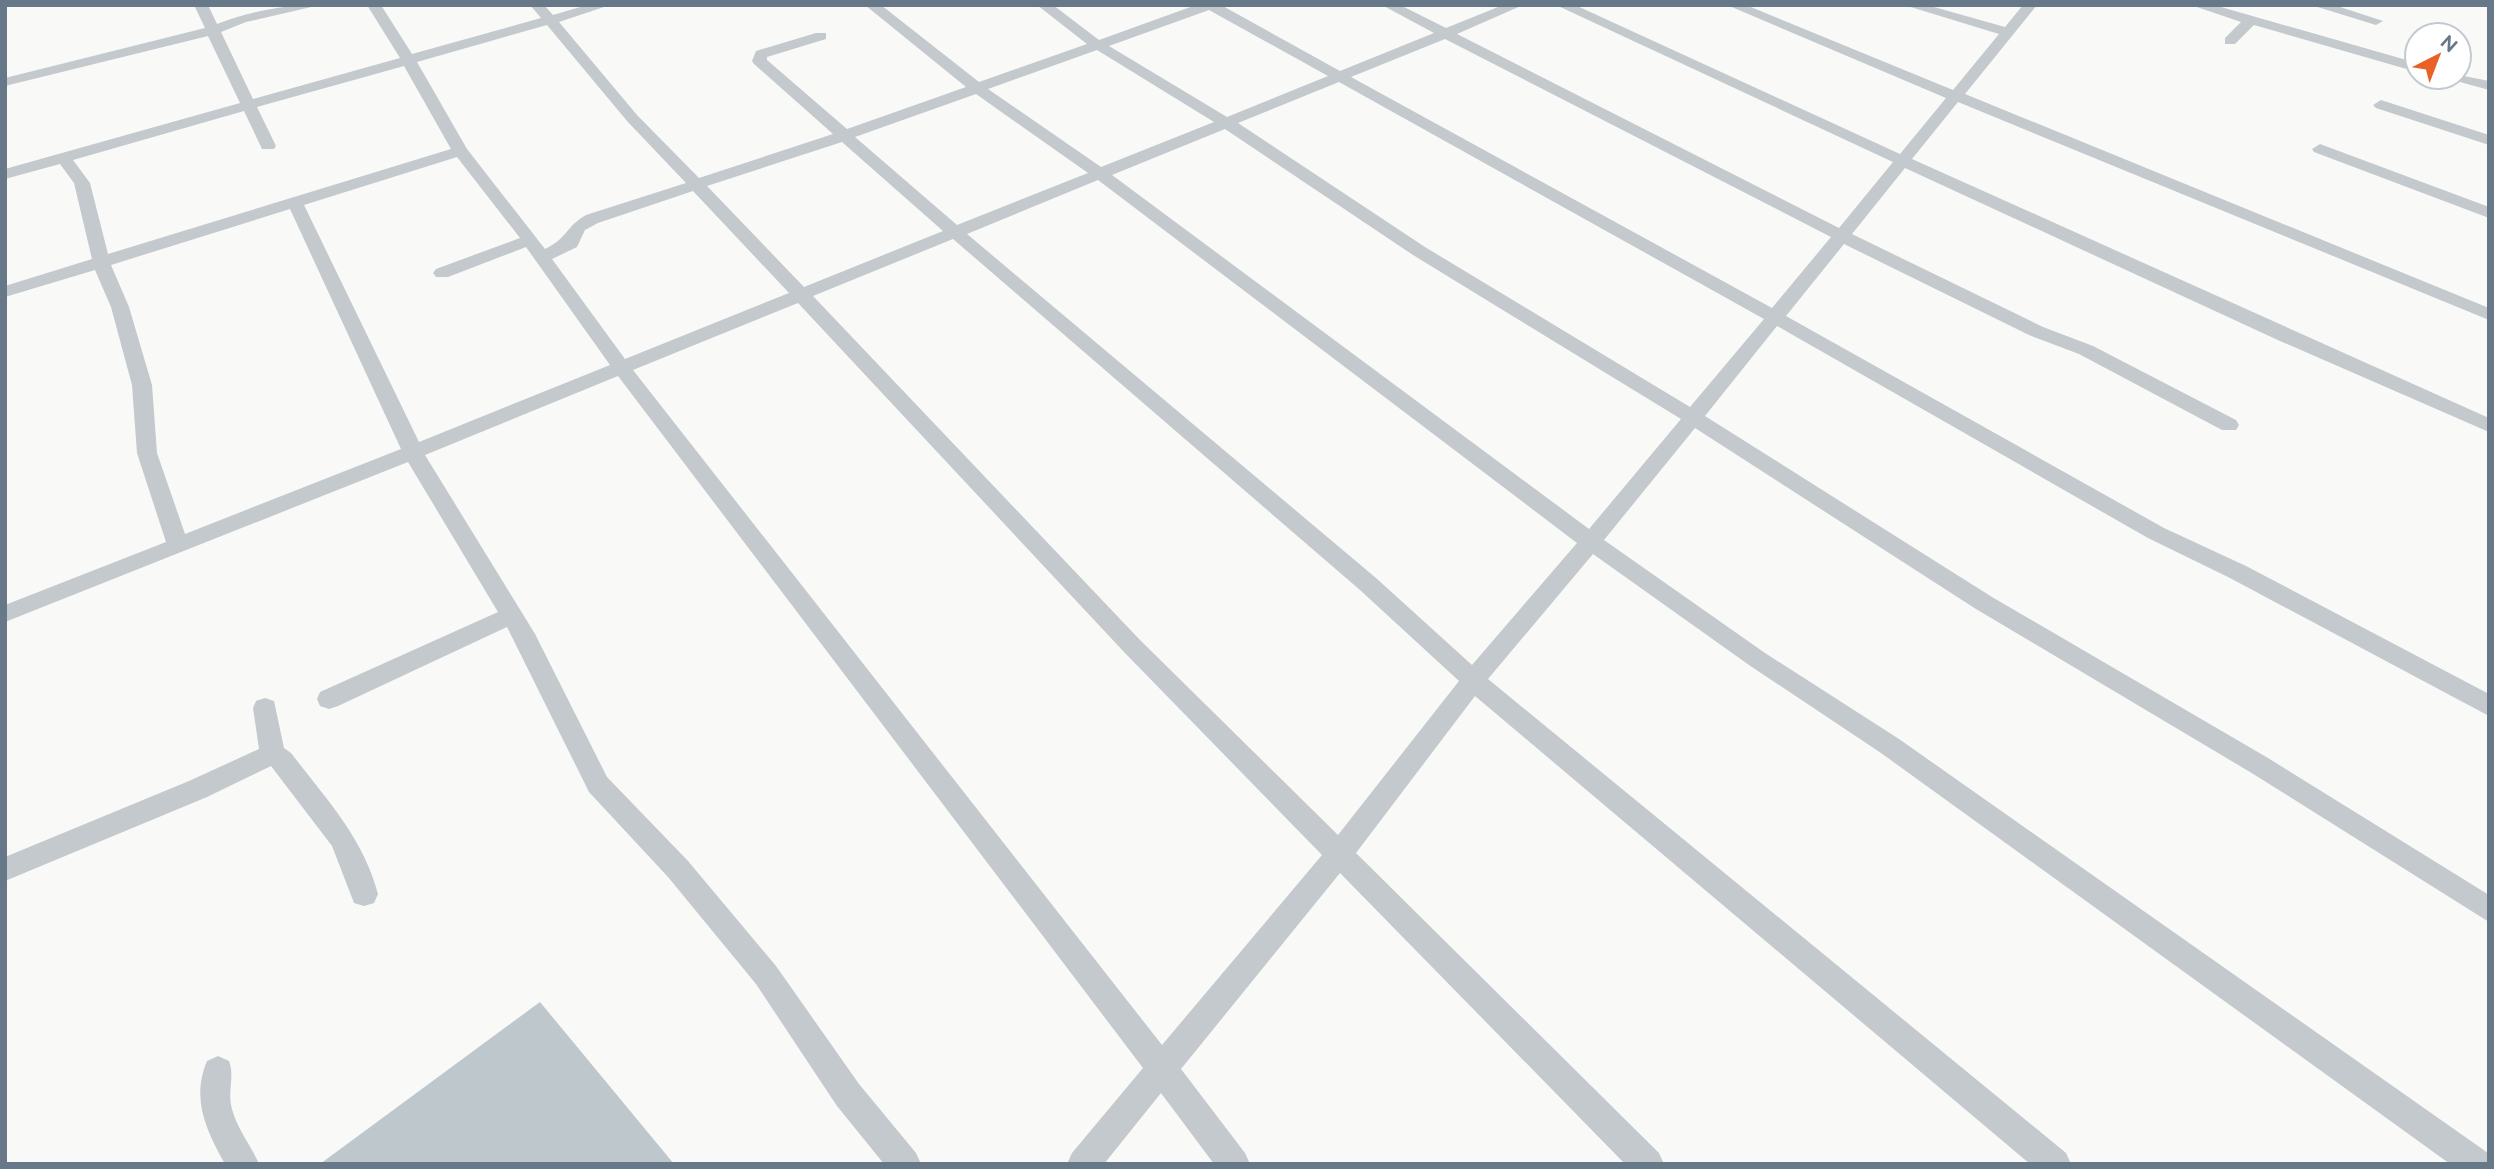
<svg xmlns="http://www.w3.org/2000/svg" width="2494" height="1169" font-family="Raleway,sans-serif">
<rect width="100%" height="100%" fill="#f9f9f7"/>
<path fill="#bdc7cc" d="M540 1002 674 1164H320Z"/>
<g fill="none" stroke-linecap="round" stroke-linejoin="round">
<path fill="#c4c9cd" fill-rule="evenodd" d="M194 5H208L217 24C250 11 284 5 320 5L246 22 221 32 253 99 400 58 367 5H381L412 54 541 18 530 5H544L553 15 587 5H610L559 22 637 115 699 178 833 134 754 64 752 61 756 51 816 33H826V39L767 57V60L847 129 966 87 865 5H881L979 82 1087 44 1037 5H1053L1099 40 1196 5H1221L1340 71 1434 33 1382 5H1400L1446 28 1503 5H1523L1457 34 1839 228 1893 162 1556 5H1575L1900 154 1946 98 1727 5H1746L1953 90 1999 34 1904 5H1927L2005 27 2023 5H2037L1965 94 2489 308V320L1958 102 1912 159 2489 418V432L2280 341 1905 168 1852 234 2043 327 2093 346 2236 420 2239 425 2236 430H2222L2079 354 2029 335 1844 244 1786 316 2164 528 2246 566 2489 694V716L2230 578 2148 538 1777 326 1705 416 1992 597 2268 758 2489 895V922L2250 772 1976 609 1695 428 1604 540 1765 653 1899 739 2488 1153 2489 1164H2450L1881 753 1749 665 1593 554 1488 679 2066 1153 2071 1164H2030L1475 696 1356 853 1659 1153 1664 1164H1625L1340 873 1181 1069 1245 1153 1250 1164H1214L1161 1093 1104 1164H1067L1072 1153 1143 1068 618 376 425 455 535 634 607 777 688 861 776 966 859 1084 916 1153 921 1164H884L837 1106 756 984 668 877 589 792 507 627 338 706 329 709 320 706 317 699 320 692 498 612 408 462 5 622V605L166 542 137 453 132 385 111 307 95 270 5 297V286L92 259 74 183 60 164 5 179V169L240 103 208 36 5 86V78L205 28ZM1209 10 1328 76 1227 117 1109 46ZM547 25 627 121 686 183 586 215C565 227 568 238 545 249L467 149 417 62ZM1445 39 1831 237 1772 308 1351 77ZM1097 50 1214 122 1101 167 988 89ZM404 66 451 149 108 254 90 183 73 160 244 111 262 149H274L276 146 257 107ZM1339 82 1764 319 1690 407 1425 247 1238 123ZM976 94 1088 173 957 225 855 137ZM1225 129 1413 255 1681 419 1589 529 1112 175ZM842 142 943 231 804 287 707 186ZM457 157 520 238 436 269 433 273 436 277H448L526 247 610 365 419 442 304 205ZM1098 180 1577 543 1472 665 1376 578 967 234ZM693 191 789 293 625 359 552 259 577 247 585 230 598 223ZM290 209 401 449 185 534 157 453 152 385 129 307 111 265ZM953 239 1360 590 1459 681 1338 835 1140 640 813 296ZM798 303 1124 652 1322 855 1162 1045 633 370Z
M2191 5H2214L2417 63V72L2254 25 2235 44H2225V38L2241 22Z
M2311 5H2334L2383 21 2376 25Z
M2459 75 2489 81V90L2442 77Z
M2381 100 2489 135V145L2376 108 2373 105Z
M2320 144 2489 207V218L2314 152 2312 149Z
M265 698 274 701 284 748 291 753C326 799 363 837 378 894L374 903 364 906 354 903 332 846 271 766 207 797 5 881V857L189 781 259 749 253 708 256 701Z
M218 1056 229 1061C235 1076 227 1092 232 1109 237 1129 251 1145 259 1164H225C206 1130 191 1099 207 1061Z"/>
</g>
<rect width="2494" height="1169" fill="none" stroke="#677889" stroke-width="14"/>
<g transform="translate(2438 56) rotate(42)"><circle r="33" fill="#ffffff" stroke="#c2c9d0" stroke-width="2"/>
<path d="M0-5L12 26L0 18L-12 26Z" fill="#e96127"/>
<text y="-10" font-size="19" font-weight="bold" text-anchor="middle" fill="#677889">N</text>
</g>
</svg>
